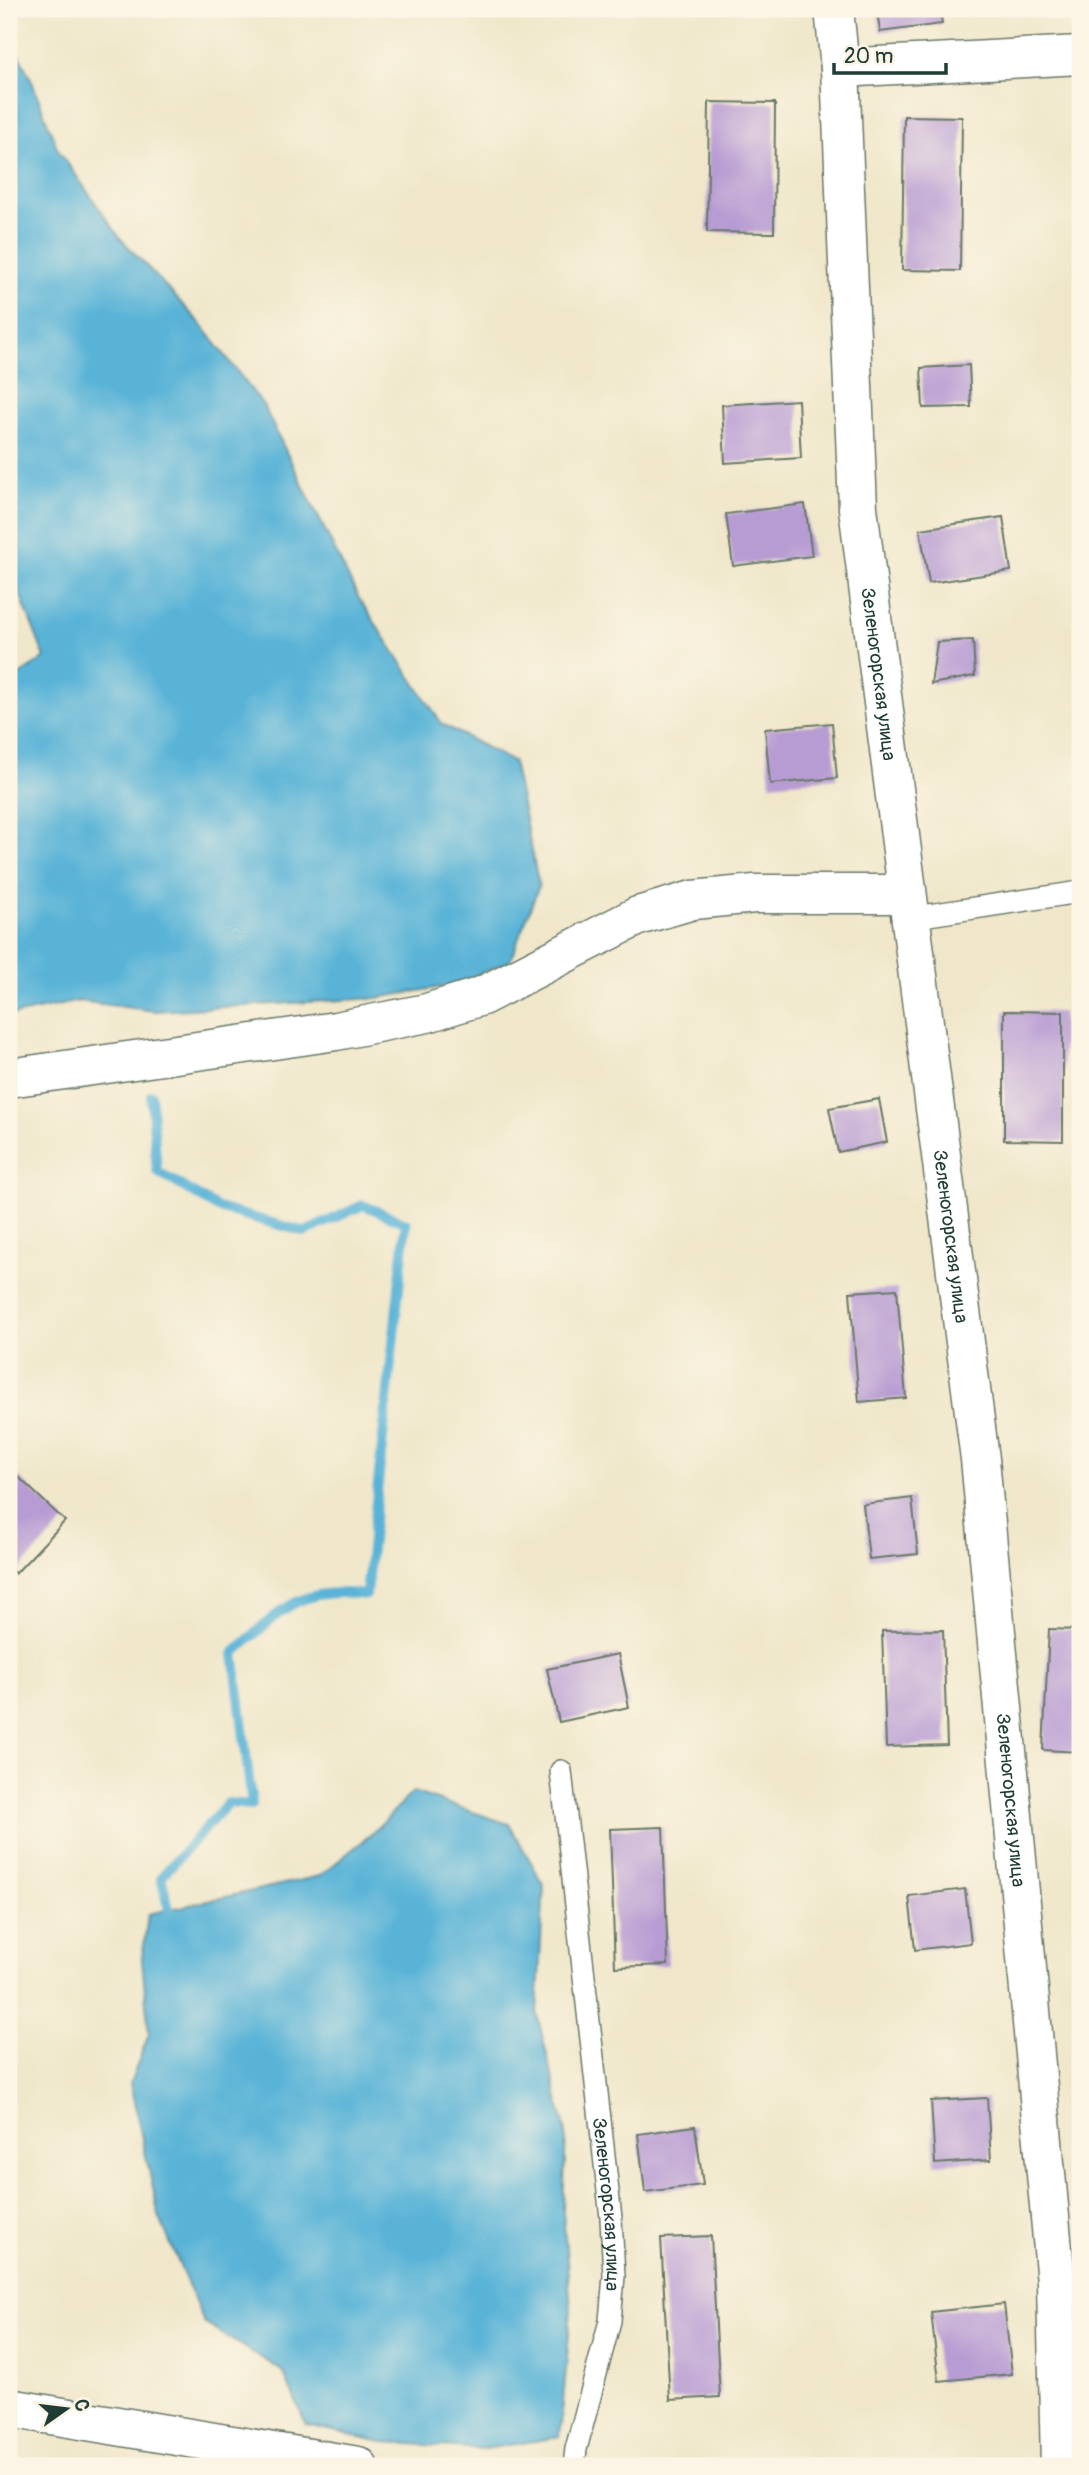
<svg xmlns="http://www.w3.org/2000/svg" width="1089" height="2475" font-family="Pangolin,sans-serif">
<rect width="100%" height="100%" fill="#fcf5e5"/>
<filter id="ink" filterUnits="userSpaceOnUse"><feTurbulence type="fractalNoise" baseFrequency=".0143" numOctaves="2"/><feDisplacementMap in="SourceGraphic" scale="14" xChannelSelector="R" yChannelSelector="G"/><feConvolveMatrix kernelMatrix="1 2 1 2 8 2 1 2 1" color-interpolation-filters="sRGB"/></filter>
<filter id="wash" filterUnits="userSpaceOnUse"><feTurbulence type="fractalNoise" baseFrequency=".00686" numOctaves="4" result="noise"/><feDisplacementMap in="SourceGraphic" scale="28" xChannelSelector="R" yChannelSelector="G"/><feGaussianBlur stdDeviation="1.57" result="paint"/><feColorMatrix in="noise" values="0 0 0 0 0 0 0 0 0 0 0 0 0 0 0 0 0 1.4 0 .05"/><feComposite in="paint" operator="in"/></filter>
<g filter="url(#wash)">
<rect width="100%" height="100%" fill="#f0e7ca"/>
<path fill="#59b3d7" stroke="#3c7886" stroke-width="2" d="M9 37 31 79 58 150 121 239 200 323 263 405 358 597 442 724 513 762 539 886 510 961 453 985 378 998 155 1011 79 1001 9 1016V677L19 675 45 658 9 566Z
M413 1792 509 1824 544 1885 537 2014 566 2132 563 2212 571 2311 560 2437 484 2449 382 2442 306 2425 283 2371 204 2323 159 2216 130 2083 149 2034 142 1960 148 1914 320 1876 370 1835Z"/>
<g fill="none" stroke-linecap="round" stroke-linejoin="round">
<path stroke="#59b3d7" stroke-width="10" d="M151 1095 157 1171 218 1208 305 1232 363 1205 406 1223 366 1595C298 1585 281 1611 234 1653L252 1805 228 1803 161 1877 172 1921"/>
</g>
<g id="blocks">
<path fill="#b79cd3" d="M877 9H940L942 24 880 32Z
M709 102 775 103 774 233 707 232Z
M904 116 962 117 960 271 902 270Z
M969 365 971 407 923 408 921 368Z
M798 400 801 458 725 463 722 405Z
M805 504 812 556 733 566 726 514Z
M1003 517 1011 571 929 583 920 529Z
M973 640 975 676 931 684 937 642Z
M832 723 837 778 770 784 765 729Z
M1004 1011 1063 1012V1141L1004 1140Z
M879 1099 887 1142 838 1152 829 1108Z
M897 1289 906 1398 859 1402 850 1292Z
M9 1468 65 1521 15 1574 9 1567Z
M912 1498 918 1554 869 1559 863 1504Z
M1049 1629 1080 1630V1752L1043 1750Z
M943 1630 947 1745 886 1747 882 1631Z
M618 1654 629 1707 559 1722 547 1669Z
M663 1827 668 1965 615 1967 610 1829Z
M965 1889 971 1943 915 1950 909 1896Z
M987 2098 991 2160 935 2164 931 2101Z
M695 2126 703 2185 645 2192 638 2134Z
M711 2236 720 2397 670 2400 661 2238Z
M1004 2304 1012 2374 939 2381 931 2312Z"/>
</g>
</g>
<g filter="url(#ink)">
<use href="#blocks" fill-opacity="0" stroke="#687868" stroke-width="2"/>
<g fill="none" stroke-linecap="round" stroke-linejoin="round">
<g stroke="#687868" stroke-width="24">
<g id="service">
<path d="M909 918 1080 892"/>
<path id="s1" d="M561 1771 611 2218 614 2276 610 2321 576 2449 574 2466"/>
</g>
</g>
<g stroke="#687868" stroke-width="41">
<g id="minor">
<path id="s2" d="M834 9 840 68 858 508 980 1459 1056 2282 1060 2466"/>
<path d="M840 68 1080 55"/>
<path d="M9 1078 336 1031 427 1013 482 996 638 916 693 900 755 894H906"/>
</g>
</g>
<g stroke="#687868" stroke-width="41">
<path id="tertiary" d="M9 2408 358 2466"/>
</g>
<use href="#service" stroke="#fff" stroke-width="21"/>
<use href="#minor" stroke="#fff" stroke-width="38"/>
<use href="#tertiary" stroke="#fff" stroke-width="38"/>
</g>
</g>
<g text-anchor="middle" stroke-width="5" stroke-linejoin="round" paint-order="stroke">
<g font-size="19" fill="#1f3d34" stroke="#fcf5e5">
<text dy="7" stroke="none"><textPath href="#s2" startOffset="667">Зеленогорская улица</textPath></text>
<text dy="7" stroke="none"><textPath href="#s2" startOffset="1234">Зеленогорская улица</textPath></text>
<text dy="7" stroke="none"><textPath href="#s2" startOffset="1801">Зеленогорская улица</textPath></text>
<text dy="7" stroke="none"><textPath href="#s1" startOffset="436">Зеленогорская улица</textPath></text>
</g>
</g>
<rect width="1089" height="2475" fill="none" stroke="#fcf5e5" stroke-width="35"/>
<g transform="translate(66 2409) rotate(76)" stroke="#fcf5e5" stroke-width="5" paint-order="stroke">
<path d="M0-5L12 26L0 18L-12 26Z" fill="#1f3d34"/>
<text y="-10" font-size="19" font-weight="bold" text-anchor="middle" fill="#1f3d34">С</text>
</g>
<path d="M834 63v10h112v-10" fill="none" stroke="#1f3d34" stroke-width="3.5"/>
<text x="844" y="63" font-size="21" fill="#1f3d34" stroke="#fcf5e5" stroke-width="5" paint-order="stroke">20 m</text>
</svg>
